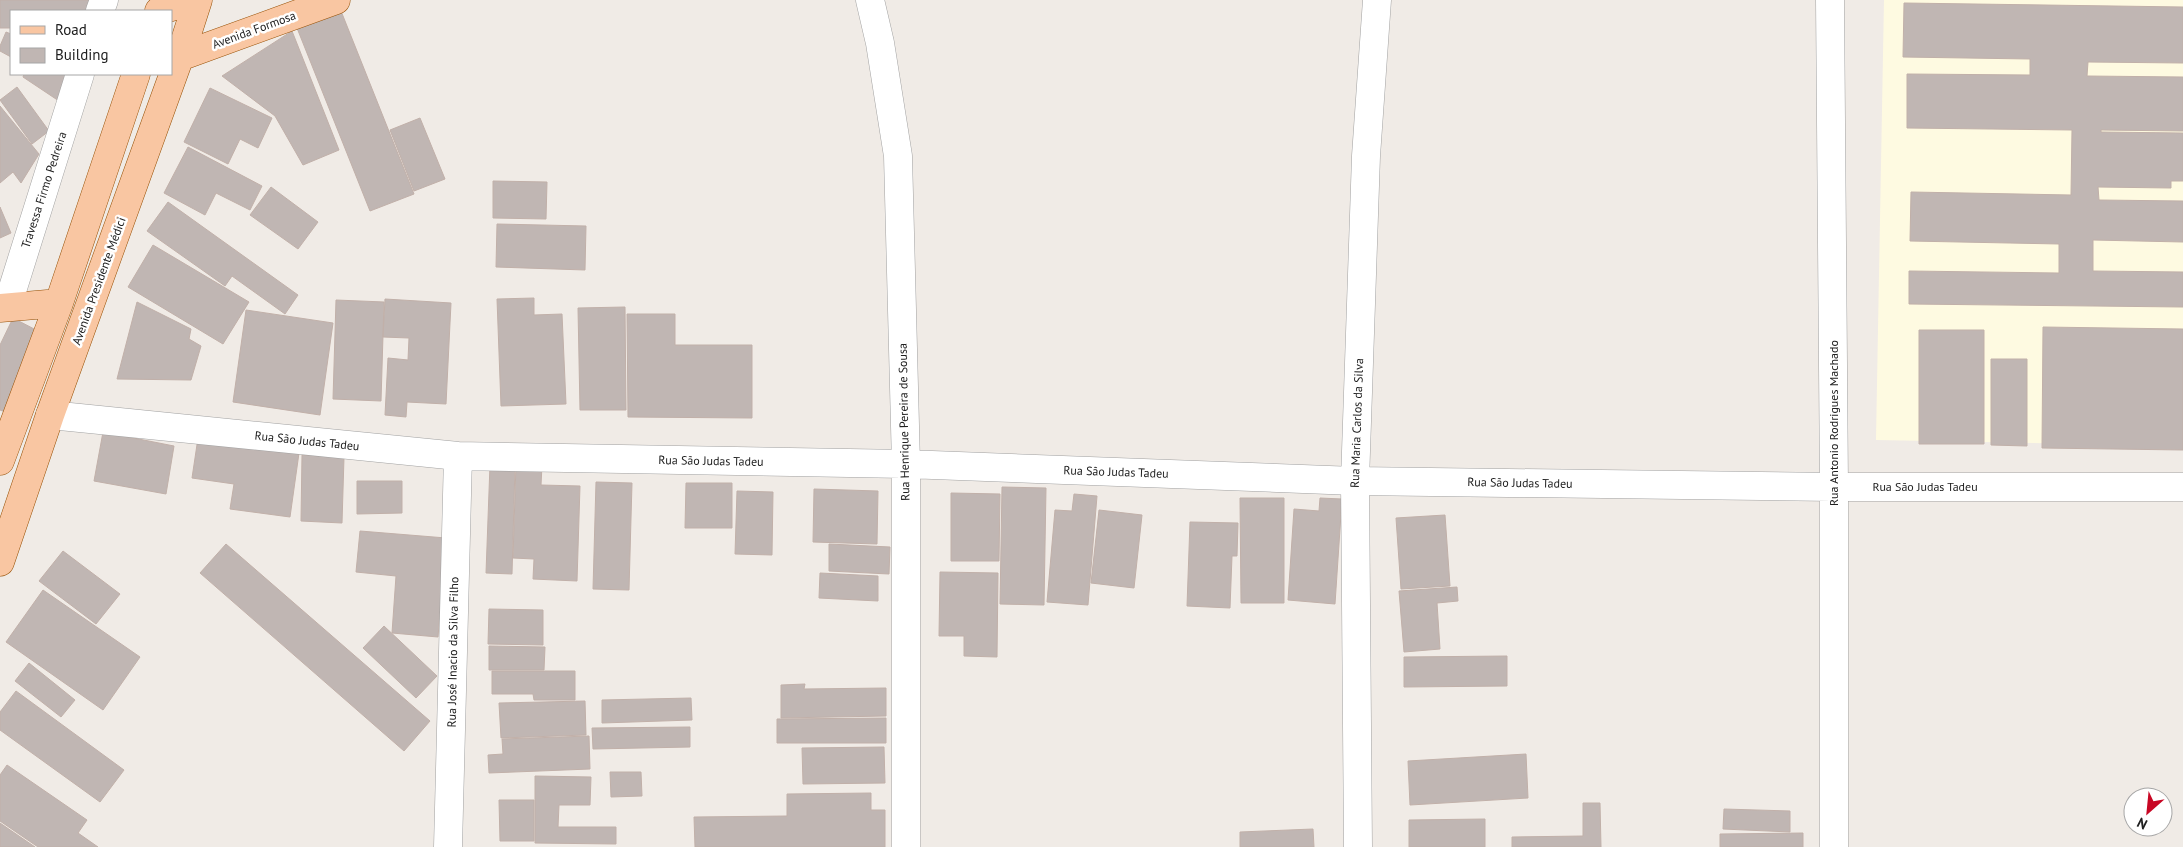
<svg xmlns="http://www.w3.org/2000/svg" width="2183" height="847" font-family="'PT Sans',sans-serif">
<rect width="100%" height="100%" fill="#f0ebe6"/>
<path fill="#fefae1" d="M1884 0H2183V446L1876 440Z"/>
<path fill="#c0b6b3" stroke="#c1b0a9" d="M0 0H97L94 11H11V28H0Z
M1904 3 2183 7V63L2088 62 2087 76 2183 77V131L2101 130V132L2183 133V181H2171V188L2098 187 2099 200 2183 201V242L2093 240V271L2183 272V307L1909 304V271L2059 273V244L1910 241 1911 192 2071 195 2072 130 1907 128V74L2030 75V59L1903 57Z
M341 11 414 194 370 211 297 28Z
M292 31 339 150 303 165 275 116 222 76Z
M6 32 11 34V57L0 51V46Z
M24 74H67L59 101 23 77Z
M17 87 49 131 32 144 0 100Z
M210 88 272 118 258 148 240 139 228 164 184 142Z
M0 106 39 154 21 183 13 172 0 183Z
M420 118 445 179 414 191 390 130Z
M188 147 262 186 250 210 216 193 205 215 164 193Z
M493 181 547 182 546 219 493 218Z
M271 187 318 222 298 249 250 215Z
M168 202 298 295 285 314 232 276 225 286 147 231Z
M0 207 11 233 0 238Z
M497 224 586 226 585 270 496 267Z
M153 245 249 302 223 344 128 287Z
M534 298V315L562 314 566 404 501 406 497 299Z
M385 299 451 303 446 404 407 402 406 417 385 415 388 358 408 360 409 338 383 337Z
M336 300 384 302 381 401 333 399Z
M137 302 191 329 189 339 201 346 191 380 117 379Z
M625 307 626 410H580L578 308Z
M246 310 333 323 320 415 233 402Z
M627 314H675V345H752V418L628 417Z
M13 318 38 331 5 412 0 410V345Z
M2043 327 2183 329V450L2042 448Z
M1919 330H1984V444H1919Z
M1991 359H2027V446L1991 445Z
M103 432 174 446 166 494 94 481Z
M198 438 299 453 290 517 230 509 234 484 192 478Z
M302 455 344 457 342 523 301 521Z
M516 464 542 465 541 485 580 486 577 581 533 579 534 559 513 558Z
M490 465 515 466 512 574 486 573Z
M357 481H402V513L357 514Z
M596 482 632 483 629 590 593 589Z
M686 483H732V528H685Z
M1002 487 1046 488 1044 605 1000 604Z
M814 489 878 491 877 544 813 542Z
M737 491 773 492 772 555 735 554Z
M951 493 1000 494 999 561H951Z
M1074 494 1097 496 1088 605 1047 602 1055 510 1072 511Z
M1240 498H1284V603H1241Z
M1320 498 1342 499 1335 604 1288 600 1294 509 1319 511Z
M1099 510 1142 515 1134 588 1091 583Z
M1445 515 1450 586 1401 589 1396 518Z
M1190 522 1238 523 1237 556H1232L1230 608 1187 606Z
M360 531 446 538 438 637 392 633 396 576 356 572Z
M226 544 430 721 404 751 200 573Z
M829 544 890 547 889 574 829 571Z
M63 551 120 594 96 624 39 581Z
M940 572 998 573 997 657 964 656V636H939Z
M820 573 878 576V601L819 598Z
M1457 587 1458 601 1437 603 1440 649 1404 652 1399 591Z
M43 590 140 657 103 710 6 642Z
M489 609 543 610V645L488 644Z
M384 626 437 676 416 698 363 648Z
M489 646 545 647 544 670H489Z
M1507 656V686L1404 687V657Z
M29 663 75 700 61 717 15 681Z
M492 671H575V700H534L533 694H492Z
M805 684 804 689 886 688V716L781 718V685Z
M16 691 124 770 100 802 0 730V712Z
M691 698 692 720 602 723V700Z
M585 701 586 735 501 738 499 703Z
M886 718V743H777V719Z
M690 727V747L593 749 592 728Z
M589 736 590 769 489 773 488 755 503 754 502 739Z
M884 747 885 783 803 784 802 748Z
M1526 754 1528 798 1410 805 1408 761Z
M7 765 87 820 78 833 98 847H38L0 821V775Z
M610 772H641L642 796 611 797Z
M535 776 591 777 590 805H559L558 827H616V844L535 843Z
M871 793V810H885V847H695L694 817 787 816V794Z
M499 800H534V841H500Z
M1583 803H1600L1601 847H1512V837L1583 836Z
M1724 809 1790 811V832L1723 829Z
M1485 819V847H1409V820Z
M0 823 35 847H0Z
M1313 829 1314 847H1240V832Z
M1803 833V847H1720V834Z"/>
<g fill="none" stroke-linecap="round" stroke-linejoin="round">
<g stroke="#a1a1a1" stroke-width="29">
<path id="minor" d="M870 0 880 43 898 156 906 464V847
M1830 0 1834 487V847
M100 11 104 0
M7 307 80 74
M50 415 458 456 906 464 1355 481 1834 487H2183
M448 847 458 456
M1358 847 1355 481 1366 156 1377 0"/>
</g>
<g stroke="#965005" stroke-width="29">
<path id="major" d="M159 11 194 0
M171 60 336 0
M0 308 59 303
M0 461 59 303 136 74
M0 562 50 415 180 56 198 0"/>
</g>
<use href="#minor" stroke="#fff" stroke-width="28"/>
<use href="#major" stroke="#f9c6a2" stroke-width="28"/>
</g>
<g text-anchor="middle" stroke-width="5" stroke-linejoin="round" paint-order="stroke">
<g font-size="12" fill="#202020" stroke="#fff">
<text transform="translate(254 30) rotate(-20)" y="4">Avenida Formosa</text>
<text transform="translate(44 190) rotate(-72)" y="4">Travessa Firmo Pedreira</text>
<text transform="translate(99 281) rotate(-70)" y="4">Avenida Presidente Médici</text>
<text transform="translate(904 422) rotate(-91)" y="4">Rua Henrique Pereira de Sousa</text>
<text transform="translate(1357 423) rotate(-88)" y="4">Rua Maria Carlos da Silva</text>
<text transform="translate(1834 423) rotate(-90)" y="4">Rua Antonio Rodrigues Machado</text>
<text transform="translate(307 441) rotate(6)" y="4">Rua São Judas Tadeu</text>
<text transform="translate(711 461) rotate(1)" y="4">Rua São Judas Tadeu</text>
<text transform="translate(1116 472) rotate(2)" y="4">Rua São Judas Tadeu</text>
<text transform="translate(1520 483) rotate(1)" y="4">Rua São Judas Tadeu</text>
<text x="1925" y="491">Rua São Judas Tadeu</text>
<text transform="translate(453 652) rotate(-89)" y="4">Rua José Inacio da Silva Filho</text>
</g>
</g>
<rect x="10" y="10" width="162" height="65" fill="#ffffff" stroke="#a6a6a6"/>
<rect x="20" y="26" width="25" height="8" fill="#f9c6a2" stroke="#a6a6a6"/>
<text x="55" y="35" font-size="15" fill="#202020">Road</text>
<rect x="20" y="48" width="25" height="15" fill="#c0b6b3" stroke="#a6a6a6"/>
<text x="55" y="60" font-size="15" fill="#202020">Building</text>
<g transform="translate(2148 812) rotate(207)"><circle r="24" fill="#ffffff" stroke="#a6a6a6"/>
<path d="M0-4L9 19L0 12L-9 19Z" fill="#c80724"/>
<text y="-8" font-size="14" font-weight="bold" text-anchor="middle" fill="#202020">N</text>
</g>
</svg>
